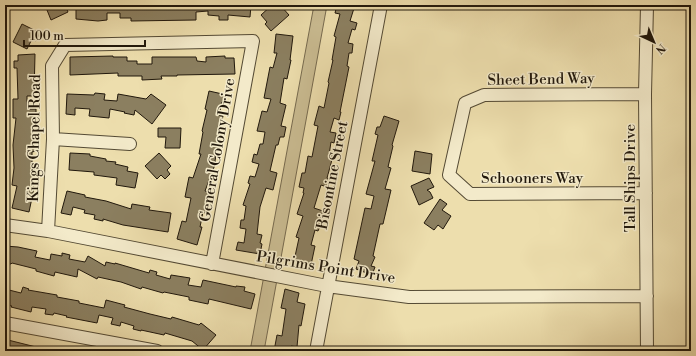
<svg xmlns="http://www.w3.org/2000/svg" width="696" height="356" font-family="'Libre Bodoni',serif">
<rect width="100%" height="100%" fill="#eddead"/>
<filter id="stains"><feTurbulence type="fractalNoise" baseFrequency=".005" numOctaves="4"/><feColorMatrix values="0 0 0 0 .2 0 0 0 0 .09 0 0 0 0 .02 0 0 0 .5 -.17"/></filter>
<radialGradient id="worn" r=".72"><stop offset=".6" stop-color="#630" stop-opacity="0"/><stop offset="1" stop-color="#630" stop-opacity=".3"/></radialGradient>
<path fill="#cabc92" stroke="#766a4f" d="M314 5H327L264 351H250Z"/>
<path fill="#8b7f60" stroke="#21180c" d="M45 5H65L68 12 51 20Z
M76 5H251L250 17 228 15V20H219V16L208 15V11L196 12V20L131 21V18H120V13H107V20L98 21 76 19Z
M272 5H280L289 15 271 31 265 24 267 22 261 15Z
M337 5H355L350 21 357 23 355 30 352 29 348 43 353 44 352 53H349L347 66 349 67 340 112H341L339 120 334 118 330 132 336 133 334 143 331 142 329 155 333 156 327 178 329 179 327 187 321 185 314 208 323 211 319 224H321L318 231 315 230 311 245 315 246 311 265 294 261 299 238 296 237 303 216 297 214 304 193H303L304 188 299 187 302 173H305L308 156 312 157 318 126 314 125 319 106 324 108 329 83 328 82 333 60H332L336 37 334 36 340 14 335 13Z
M22 24 40 33 36 41 32 39 27 49 13 42Z
M276 34 293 36 290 60H291L287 79 284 78 280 103 286 105 281 126 286 127 284 137H280L278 145H276L270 171 277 173 273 190 266 188 260 207 257 234 262 235 260 243 262 244 260 254 236 250 238 242 244 243 246 229 240 228 241 220H244L246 206 243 205 250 184 248 183 250 176 255 177 259 164 252 162 254 154 257 155 260 144H263L265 132 257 131 262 111 267 112 271 99 264 98 270 67 273 68 277 53H274Z
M35 54 34 96H27V109H36V122L33 144H36V151L32 152V169L35 170 33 193 29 212 12 208 17 186 12 185 14 168 13 145 16 118H13V99H18L17 68H14V61H18V55Z
M113 56V57H127V61H137V64H152V57H196L197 61 206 62V57L225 56V58H234L235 74 177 75V76H161L162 79 142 80V76H118V73L70 75V57Z
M209 91 227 95 225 103 222 102 219 115 223 116 218 138H219L215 161 216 162 205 191 209 192 205 213 203 212 200 227H202L197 245 177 239 182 221 186 222 191 198 185 197 189 177 193 178 201 154H199L203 132 202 131 207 110 205 109Z
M95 93 105 94 104 100 117 101 118 94 146 99 151 94 166 105 152 124 135 110 134 115 124 113 125 112 110 109 109 118 89 116 90 109 75 108V115L66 114 67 94 94 95Z
M384 116 399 121 392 145 393 146 388 167 391 168 385 189 391 190 383 224H380L373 256 375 257 371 266 375 267 372 275 356 269 359 261 354 259 365 208 371 209 374 196 366 194 375 161H372L378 135 375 134 377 127H380Z
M158 128H181L180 148H165L166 137H158Z
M415 151 432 154 430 174 412 171Z
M70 153 90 154V156L106 159V161L116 162 115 164 128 167 127 171 138 173 135 188 116 185 117 178 94 175V172L69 170Z
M159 153 171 166 167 170 170 174 165 179 161 175 157 179 145 166Z
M429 178 434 187 427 190 430 192 433 198 419 205 411 186Z
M67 191 85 195V197L106 201 131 209 132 204 150 207 149 210 171 213 168 232 123 225 103 219V221L94 219 95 215 84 213 85 210 73 207 71 215 61 213Z
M440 199 447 204 442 210 451 216 443 229 438 225 434 230 424 223Z
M5 246 18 247 37 251 35 257 50 260 51 254 62 256V253L70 255 69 259 85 262 88 256 105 266 106 262 115 264V263L149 273 150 270 157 272 156 275 170 279 171 275 190 278 188 285 201 287 203 280 236 287V286L245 287 244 291 255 294 251 309 209 299 208 304 189 300V297L164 292 163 293 142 287 141 289 121 282 98 277 97 279 78 269 77 277 55 272 54 276 36 271V269L12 263 11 264 5 263Z
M23 287 29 289 28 290 57 295V297L79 301V303L104 308 106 300 125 305 124 307 150 314 171 319 172 317 199 325 201 323 216 335 203 350 192 341 165 333 164 335 141 330V331L133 329 134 326 121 322 120 326 111 324 113 318 99 315 97 323 66 317 67 316 54 313 53 315 45 314 46 309 32 307 31 312 11 307 12 306 5 305V289L21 293Z
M285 289 299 293 297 302 305 304 301 326 299 325 297 347 291 346V351H274L277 335 282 336 286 309 281 308Z
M8 340 40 348V351H6Z"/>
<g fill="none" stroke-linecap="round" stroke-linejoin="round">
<g stroke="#544a34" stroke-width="14">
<path id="minor" d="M647 5 645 94 647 351
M645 94 484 95 465 103 449 175 470 194 646 193
M53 139 130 144
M5 225 48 231 327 286 409 297 647 296
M48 231 53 139 52 66 65 45 253 41 212 264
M5 323 157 351
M316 351 381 5"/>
</g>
<use href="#minor" stroke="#f3eaca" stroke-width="12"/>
</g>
<g text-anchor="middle" stroke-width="3" stroke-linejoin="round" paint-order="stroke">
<g font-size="15" fill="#21180c" stroke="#f3eaca">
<text transform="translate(541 79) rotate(-1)" y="5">Sheet Bend Way</text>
<text transform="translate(34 138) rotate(-89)" y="5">Kings Chapel Road</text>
<text transform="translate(217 150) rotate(-80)" y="5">General Colony Drive</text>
<text transform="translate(332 175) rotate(-79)" y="5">Bisontine Street</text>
<text x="532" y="183">Schooners Way</text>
<text transform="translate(630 178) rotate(-90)" y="5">Tall Ships Drive</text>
<text transform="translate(326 267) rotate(9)" y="5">Pilgrims Point Drive</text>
</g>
</g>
<rect width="696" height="356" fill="none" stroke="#eddead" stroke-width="20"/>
<rect x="6" y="6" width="684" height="344" fill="none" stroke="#21180c" stroke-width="2"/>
<rect x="10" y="10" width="676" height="336" fill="none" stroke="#21180c"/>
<g transform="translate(654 42) rotate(136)" stroke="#f3eaca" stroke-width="3" paint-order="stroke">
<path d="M0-3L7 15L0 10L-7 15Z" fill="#21180c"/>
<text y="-6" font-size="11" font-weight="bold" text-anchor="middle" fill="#21180c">N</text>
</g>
<path d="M24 40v6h121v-6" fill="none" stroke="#21180c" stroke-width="2"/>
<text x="30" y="40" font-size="12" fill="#21180c" stroke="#f3eaca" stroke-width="3" paint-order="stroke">100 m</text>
<rect width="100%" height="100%" filter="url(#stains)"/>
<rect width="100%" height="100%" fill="url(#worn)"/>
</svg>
